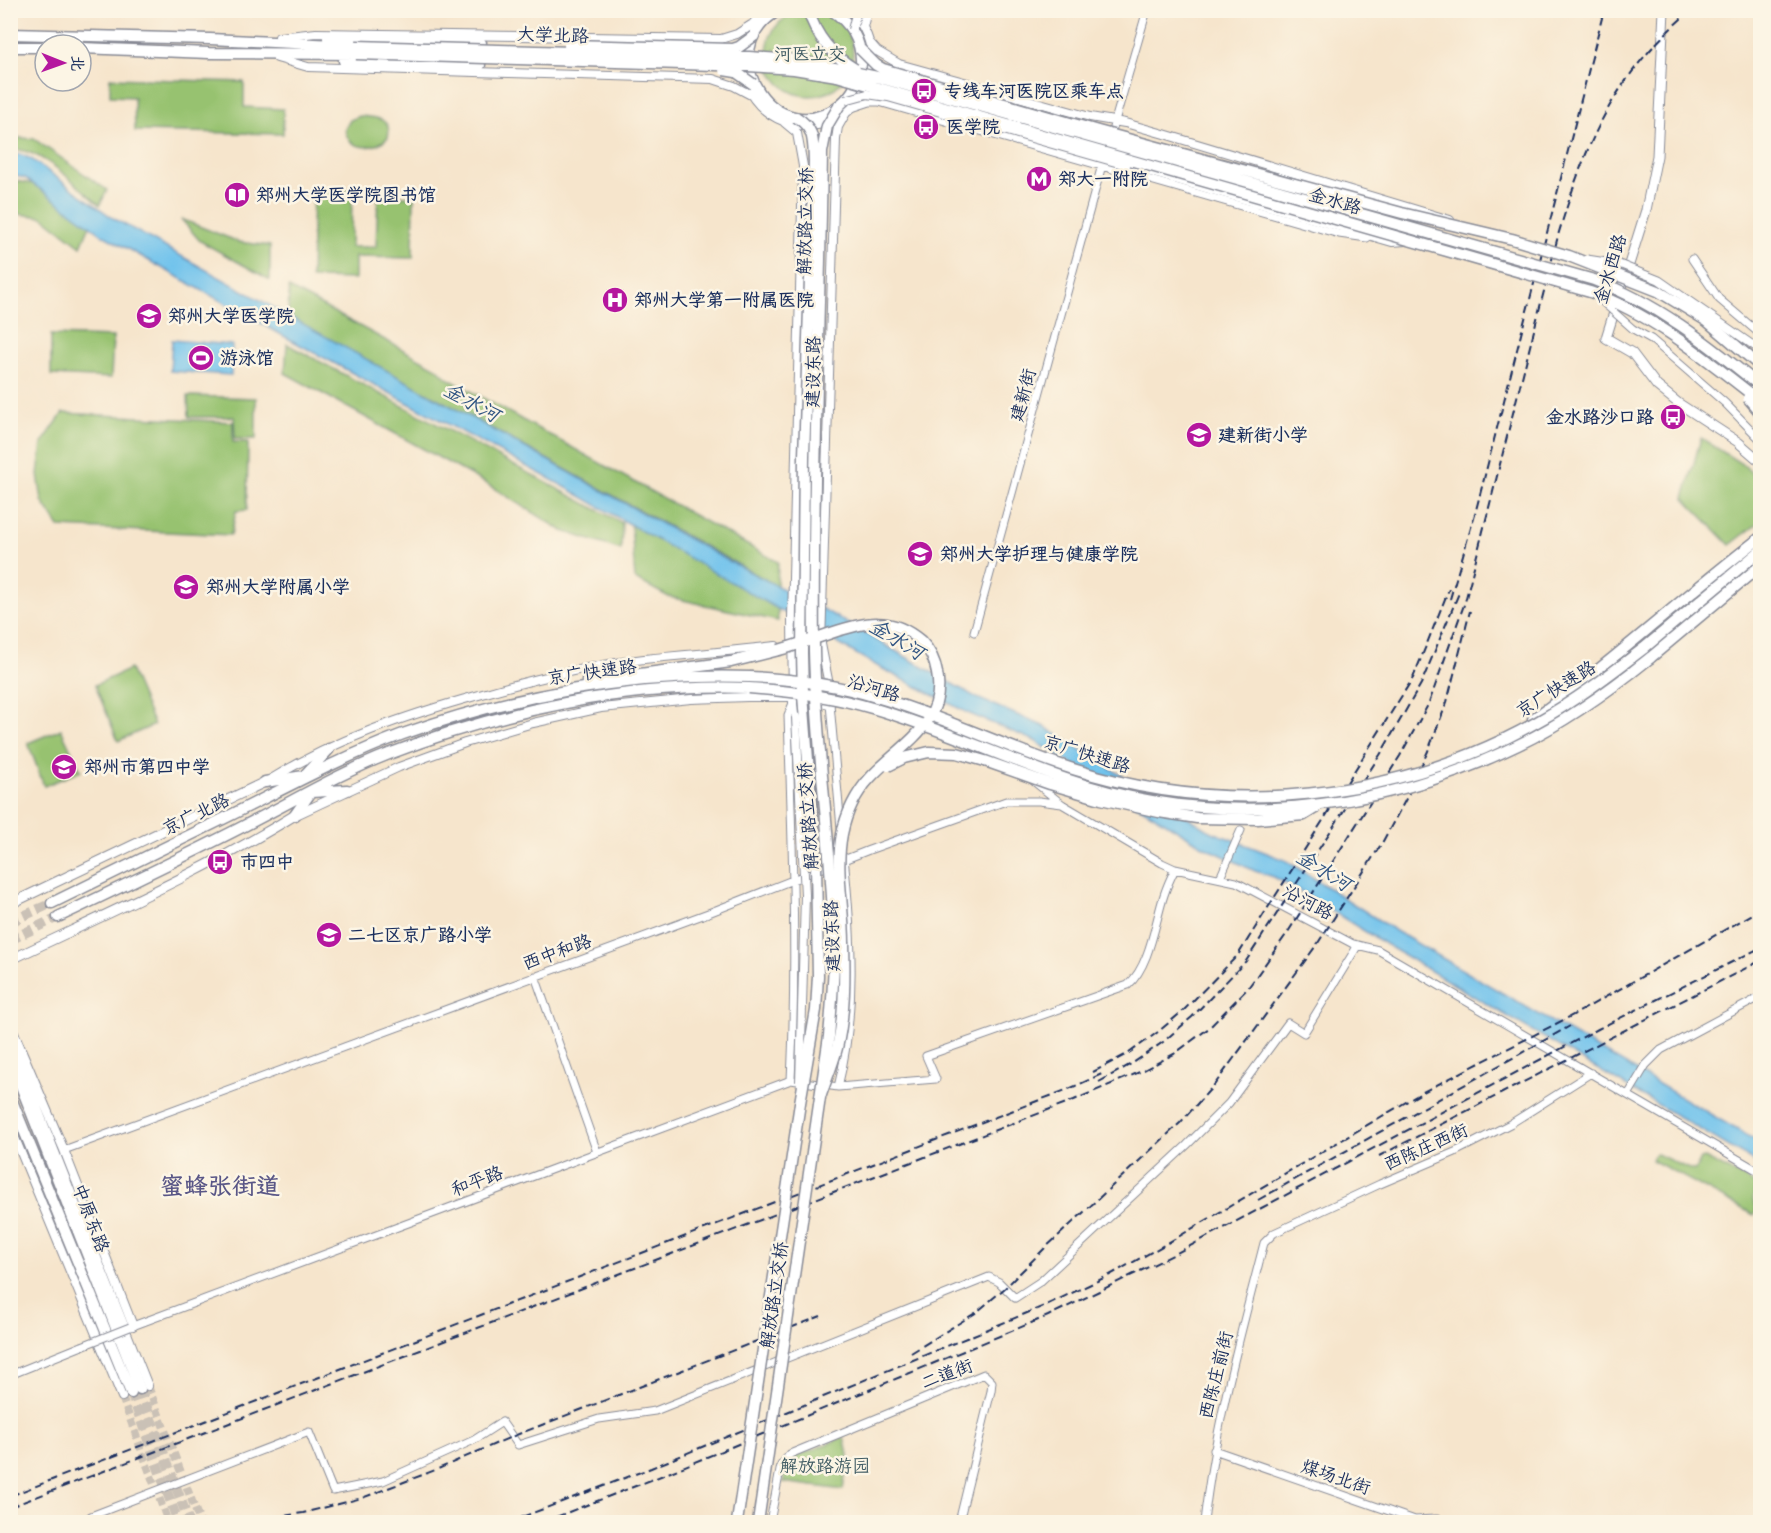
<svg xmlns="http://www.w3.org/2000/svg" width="1771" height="1533" font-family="'Balsamiq Sans','LXGW WenKai TC',sans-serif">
<rect width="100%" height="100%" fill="#fcf5e5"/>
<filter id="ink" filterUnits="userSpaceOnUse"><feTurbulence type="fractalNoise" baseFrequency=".0167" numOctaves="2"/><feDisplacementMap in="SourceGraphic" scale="12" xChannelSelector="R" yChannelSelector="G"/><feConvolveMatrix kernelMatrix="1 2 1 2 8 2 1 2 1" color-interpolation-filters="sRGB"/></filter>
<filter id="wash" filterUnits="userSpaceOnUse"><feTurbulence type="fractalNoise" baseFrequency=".008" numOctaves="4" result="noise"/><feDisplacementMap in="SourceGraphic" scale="24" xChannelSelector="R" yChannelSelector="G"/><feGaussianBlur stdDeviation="1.35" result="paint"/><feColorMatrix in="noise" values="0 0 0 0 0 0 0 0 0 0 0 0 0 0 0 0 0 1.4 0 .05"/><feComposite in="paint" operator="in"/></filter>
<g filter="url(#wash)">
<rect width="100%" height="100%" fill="#f6e5cc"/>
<path fill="#97c26f" stroke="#597866" stroke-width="1.5" d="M767 53a43 43 0 1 1 86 0a43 43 0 1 1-86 0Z
M110 78 244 82V107L283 109V134L135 131 134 97 110 96Z
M360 116C374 117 393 118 388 137 376 151 347 151 345 129L350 120Z
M10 137 34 139 107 190 100 205C75 185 44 149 11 149Z
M11 180 33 184 90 225 81 246 43 217 11 213Z
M313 190H352L351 247H376L378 196H414L413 258 355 257V279L311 278Z
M181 219 239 242 270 246V280L200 241Z
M289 288 437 368 447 378 778 562 777 586 288 316Z
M51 335 113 337 111 378 51 375Z
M287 344 622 523 621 550 563 531 487 484 285 373Z
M188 396 256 398V439H235L234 417H189Z
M63 413 233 422V442H248L247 510 236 511 231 535 59 527 42 501 38 474 42 443Z
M1701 438 1745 466 1760 482V522L1730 545 1684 498Z
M631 525 778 608V621L669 597 635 579Z
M130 669 154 725 118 741 95 685Z
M61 729 81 771 44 786 28 743Z
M1657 1154 1691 1170H1695L1701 1159 1705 1158 1750 1181 1755 1186 1753 1199 1756 1212 1754 1215 1652 1160 1654 1155Z
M844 1437 848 1455 843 1490 783 1482 788 1461 794 1457Z"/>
<path fill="#6fc2ec" stroke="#4578a5" stroke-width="1.5" d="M11 154 22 155 31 159 113 218 723 558 826 611 977 698 1043 726 1210 831 1285 860 1394 930 1760 1143V1165L1385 944 1302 892 1274 877 1255 871 1203 846 1035 741 970 714 879 667 565 487 289 339 103 235 25 178 11 175Z
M172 340 232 345 231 375 170 371Z"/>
</g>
<g filter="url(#ink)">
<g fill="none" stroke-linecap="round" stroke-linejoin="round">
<path stroke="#cac1b6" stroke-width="8" stroke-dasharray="8 4" stroke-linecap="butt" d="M148 1386 200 1522
M122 1397 168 1522"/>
<path stroke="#cac1b6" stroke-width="10" stroke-dasharray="10 5" stroke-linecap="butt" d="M140 1389 189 1522
M131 1393 178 1522"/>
<path stroke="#cac1b6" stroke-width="10" stroke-dasharray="10 5" stroke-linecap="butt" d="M10 922 52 903
M10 940 58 917"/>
<g stroke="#888a95" stroke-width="9">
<path id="minor" d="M852 108 870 102H879L1339 234 1367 238
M1110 138 1147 10
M1692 259 1719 299 1760 334
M974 632 1105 154
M831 690 923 720
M830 704 841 828
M1032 780 1062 804 1162 863 1175 869 1236 882 1353 944 1378 950 1760 1172
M1220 878 1241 830
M535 976 597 1152
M791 1080C797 958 792 837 788 715L793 703
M838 1087C857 1012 852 934 844 857
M1628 1095 1646 1065 1661 1050 1760 997
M64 1150 711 912 869 850 1006 801H1039L1062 804
M130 1327 791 1080 838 1087 936 1079 926 1056 1128 985C1150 966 1155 922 1164 895 1167 886 1171 877 1175 869
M10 1375 82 1346
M1214 1450 1415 1520 1436 1519 1450 1522
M92 1522 91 1516 309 1432 333 1491 383 1481 474 1440 502 1422 518 1445 599 1419 655 1411 989 1277 999 1282 1015 1298 1041 1281 1187 1145 1229 1103 1288 1023 1304 1033 1358 945
M770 1522 781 1465 790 1454 984 1374 992 1382 991 1391 959 1522
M1204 1522C1215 1427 1240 1336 1264 1243L1274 1233 1380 1184 1455 1152 1510 1124 1591 1073"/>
</g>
<g stroke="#888a95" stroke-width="10">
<path id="tertiary" d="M863 27 867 10
M748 30 764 10
M279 37 316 33 721 39 737 34 751 25
M870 43 877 51 899 64 1090 117 1125 123 1164 134 1450 220
M277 58 308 67 713 79 734 86 751 95
M749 91C766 121 799 132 830 122
M842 116C878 92 882 39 849 10
M785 123 797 133 803 166 792 619 793 703 796 717
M1126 165 1392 242 1406 241
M268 781C333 740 407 715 479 695 533 679 588 666 644 659 688 655 732 651 776 646
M296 815 399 767 465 743 533 723 601 708 691 699 748 697H793L830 704V690L821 644 836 139 838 127 846 113
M10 1023 64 1150 133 1326
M10 1039 148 1386
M10 1126 122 1397"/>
</g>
<g stroke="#888a95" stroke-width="11">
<path id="secondary" d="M1664 10 1657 156 1646 210 1606 338 1632 353 1657 386 1678 403 1738 442 1760 461
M10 904 265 782
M10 960C106 914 205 871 295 815"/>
</g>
<g stroke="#888a95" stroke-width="13">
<path id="primary" d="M779 10C706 52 779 156 841 104 853 94 860 79 861 64 862 41 850 22 831 10
M10 34 210 39 356 46
M328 38 481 43
M10 47H45
M81 48 209 53 356 54
M344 61 480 65
M1533 719C1612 663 1683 597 1760 538
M10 1058 140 1389
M10 1096 131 1393"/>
</g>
<g stroke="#888a95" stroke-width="13">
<path id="trunk" d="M1643 649 1760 551
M1650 658 1760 566
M587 681 731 662 779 650
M265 782 304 776 329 749
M295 815 311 792 347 790
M52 903C110 875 168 846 227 817 285 788 342 757 403 734 513 695 633 673 750 677
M58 917C121 887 184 857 246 825 293 801 340 773 389 754 502 710 627 684 749 688"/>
</g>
<use href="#minor" stroke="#fff" stroke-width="7"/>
<use href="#tertiary" stroke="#fff" stroke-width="8"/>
<use href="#secondary" stroke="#fff" stroke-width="9"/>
<use href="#primary" stroke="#fff" stroke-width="10"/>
<use href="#trunk" stroke="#fff" stroke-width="10"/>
<path stroke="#1b2f5e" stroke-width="2" stroke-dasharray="9 4.5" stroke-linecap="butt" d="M1450 599 1475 514 1604 10
M1093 1072 1129 1053 1158 1032 1184 1010 1238 955 1413 678 1449 589
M1099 1082 1133 1063 1163 1042 1192 1017 1246 961 1380 755 1421 684 1459 593
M1379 1156 1760 961
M1258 1200 1570 1026
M911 1353 977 1312 1005 1288 1044 1249 1180 1123 1215 1084 1318 943 1382 843 1407 797 1428 751 1447 702 1470 611
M10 1496 1071 1088 1104 1073
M10 1507 1074 1100 1142 1071 1174 1054 1209 1028 1248 988 1288 932 1400 756 1429 703 1465 602 1559 232C1588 137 1614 77 1691 10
M244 1522 303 1513 362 1498 438 1469 511 1437 821 1316
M509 1522 651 1468 1044 1306 1108 1276 1166 1244 1423 1092 1579 1012 1760 910
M543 1522 656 1478 1048 1316 1173 1255 1598 1029 1760 948"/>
<g stroke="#888a95" stroke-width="9" stroke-linecap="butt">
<path id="minor-bridge" d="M1587 259 1619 264 1659 280 1760 350
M1597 297 1633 329 1651 339 1725 403 1760 439
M82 1346 130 1327"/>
</g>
<g stroke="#888a95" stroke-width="10" stroke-linecap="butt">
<path id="tertiary-bridge" d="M852 30 857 10
M845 100 867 94 888 97 1126 165
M796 717 805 895 800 1082"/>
</g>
<g stroke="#888a95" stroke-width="13" stroke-linecap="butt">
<path id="primary-bridge" d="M808 10C816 36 831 55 855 69
M569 45 733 49 739 47 754 36
M356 46 749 57 796 60 877 77 1594 280C1658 303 1708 344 1760 386
M860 49 876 65 883 69 1098 131 1402 213 1512 239 1569 256 1658 291 1707 321 1760 366
M356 54 748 66 794 69 837 76 1590 292C1654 315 1707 360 1760 401
M724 70 736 72 753 84
M1748 398 1760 412
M737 1522 800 1103 816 1010 818 976 816 864 803 695 802 653 804 456 814 161C813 140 815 129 796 117
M758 1522 829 1036C832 1003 835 969 834 936 831 841 816 746 814 651 812 485 820 319 822 152L827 126 839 106"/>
</g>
<g stroke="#888a95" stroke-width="13" stroke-linecap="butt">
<path id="trunk-bridge" d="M779 650C797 645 814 639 831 633 866 622 891 615 921 641 930 650 935 660 937 673 947 724 900 745 870 778 856 793 846 814 842 834 835 870 844 907 844 943 845 977 845 1014 837 1048 833 1064 826 1080 821 1095
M750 677C792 679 835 684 876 697 943 716 1006 748 1073 769 1226 818 1397 801 1537 722 1575 701 1609 675 1643 649
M749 688C791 691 832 696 872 708 938 727 1001 757 1066 779 1213 830 1380 813 1518 745 1566 722 1609 691 1650 658
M888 766 904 758 929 752 957 753 985 761 1050 784 1101 799 1159 812 1197 818 1258 819 1304 815 1317 807"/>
</g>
<use href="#minor-bridge" stroke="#fff" stroke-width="7"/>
<use href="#tertiary-bridge" stroke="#fff" stroke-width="8"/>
<use href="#primary-bridge" stroke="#fff" stroke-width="10"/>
<use href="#trunk-bridge" stroke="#fff" stroke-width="10"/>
</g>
</g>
<defs>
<g id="bus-disc" transform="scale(1.35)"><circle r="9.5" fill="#b5179e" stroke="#fcf5e5"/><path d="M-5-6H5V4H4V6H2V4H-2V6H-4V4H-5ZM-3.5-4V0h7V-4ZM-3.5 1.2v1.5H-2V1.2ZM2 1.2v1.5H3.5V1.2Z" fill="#fff"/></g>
<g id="metro-disc" transform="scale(1.35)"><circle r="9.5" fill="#b5179e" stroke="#fcf5e5"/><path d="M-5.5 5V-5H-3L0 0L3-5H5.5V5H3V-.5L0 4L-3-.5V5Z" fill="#fff"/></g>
<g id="library-disc" transform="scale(1.35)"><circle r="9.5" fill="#b5179e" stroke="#fcf5e5"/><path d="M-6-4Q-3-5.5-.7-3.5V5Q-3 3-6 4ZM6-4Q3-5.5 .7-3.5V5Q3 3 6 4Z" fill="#fff"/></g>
<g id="hospital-disc" transform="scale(1.35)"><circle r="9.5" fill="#b5179e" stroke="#fcf5e5"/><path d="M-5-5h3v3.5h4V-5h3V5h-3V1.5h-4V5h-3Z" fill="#fff"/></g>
<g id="university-disc" transform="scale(1.35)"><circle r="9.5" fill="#b5179e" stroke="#fcf5e5"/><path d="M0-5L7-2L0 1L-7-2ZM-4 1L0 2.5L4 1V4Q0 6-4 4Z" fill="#fff"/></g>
<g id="stadium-disc" transform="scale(1.35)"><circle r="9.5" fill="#b5179e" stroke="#fcf5e5"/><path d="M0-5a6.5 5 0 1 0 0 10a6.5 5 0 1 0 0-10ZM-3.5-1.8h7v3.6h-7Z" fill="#fff"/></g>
<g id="school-disc" transform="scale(1.35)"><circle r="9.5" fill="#b5179e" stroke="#fcf5e5"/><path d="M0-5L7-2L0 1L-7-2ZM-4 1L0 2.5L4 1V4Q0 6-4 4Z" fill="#fff"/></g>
</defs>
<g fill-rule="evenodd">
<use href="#bus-disc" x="924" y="91"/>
<use href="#bus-disc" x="926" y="127"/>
<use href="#metro-disc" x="1039" y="179"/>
<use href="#library-disc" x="237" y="195"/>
<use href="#hospital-disc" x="615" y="300"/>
<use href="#university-disc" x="149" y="316"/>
<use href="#stadium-disc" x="201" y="358"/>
<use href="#bus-disc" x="1673" y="417"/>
<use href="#school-disc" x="1199" y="435"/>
<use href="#university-disc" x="920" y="554"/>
<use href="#school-disc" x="186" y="587"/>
<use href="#school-disc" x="64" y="767"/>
<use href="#bus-disc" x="220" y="862"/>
<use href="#school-disc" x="329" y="935"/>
</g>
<g text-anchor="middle" stroke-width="5" stroke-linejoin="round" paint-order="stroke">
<g font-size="18" fill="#1b2f5e" stroke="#fcf5e5">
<text transform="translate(553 35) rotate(2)" y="6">大学北路</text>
<text transform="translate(1335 201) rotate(16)" y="6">金水路</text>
<text transform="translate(805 221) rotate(-89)" y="6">解放路立交桥</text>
<text transform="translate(1610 269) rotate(-73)" y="6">金水西路</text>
<text transform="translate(813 372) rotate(-89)" y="6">建设东路</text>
<text transform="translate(1023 395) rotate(-75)" y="6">建新街</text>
<text transform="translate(592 672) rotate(-8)" y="6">京广快速路</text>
<text transform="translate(874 688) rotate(17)" y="6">沿河路</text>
<text transform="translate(1556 689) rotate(-32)" y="6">京广快速路</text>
<text transform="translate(1087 754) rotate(17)" y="6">京广快速路</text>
<text transform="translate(196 814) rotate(-26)" y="6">京广北路</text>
<text transform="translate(808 816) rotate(-94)" y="6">解放路立交桥</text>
<text transform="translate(1308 902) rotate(28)" y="6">沿河路</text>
<text transform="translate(832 936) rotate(-92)" y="6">建设东路</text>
<text transform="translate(557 952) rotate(-20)" y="6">西中和路</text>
<text transform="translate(1426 1147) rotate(-24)" y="6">西陈庄西街</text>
<text transform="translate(477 1181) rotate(-21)" y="6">和平路</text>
<text transform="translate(91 1218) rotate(69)" y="6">中原东路</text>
<text transform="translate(774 1295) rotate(-82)" y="6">解放路立交桥</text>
<text transform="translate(947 1374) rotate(-21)" y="6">二道街</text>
<text transform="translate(1216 1375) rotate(-76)" y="6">西陈庄前街</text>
<text transform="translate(1336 1477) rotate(19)" y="6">煤场北街</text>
</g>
<g font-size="18" fill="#405b63" stroke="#fcf5e5">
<text x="810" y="60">河医立交</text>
<text x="825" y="1472">解放路游园</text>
</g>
<g font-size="18" font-weight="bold" fill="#1b2f5e" stroke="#fcf5e5" text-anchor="start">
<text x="944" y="97">专线车河医院区乘车点</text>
<text x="946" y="133">医学院</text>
<text x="1058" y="185">郑大一附院</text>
<text x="256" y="201">郑州大学医学院图书馆</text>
<text x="634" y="306">郑州大学第一附属医院</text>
<text x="168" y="322">郑州大学医学院</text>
<text x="220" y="364">游泳馆</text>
<text x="1654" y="423" text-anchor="end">金水路沙口路</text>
<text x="1218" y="441">建新街小学</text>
<text x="940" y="560">郑州大学护理与健康学院</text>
<text x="206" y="593">郑州大学附属小学</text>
<text x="84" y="773">郑州市第四中学</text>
<text x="240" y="868">市四中</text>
<text x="348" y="941">二七区京广路小学</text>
</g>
<g font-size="20" font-style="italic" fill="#305482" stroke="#fcf5e5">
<text transform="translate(472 402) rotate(29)" y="7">金水河</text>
<text transform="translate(897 639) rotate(31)" y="7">金水河</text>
<text transform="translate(1324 870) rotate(32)" y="7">金水河</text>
</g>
<g font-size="24" font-weight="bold" fill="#5a5787" stroke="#fcf5e5">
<text x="220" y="1194">蜜蜂张街道</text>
</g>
</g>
<rect width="1771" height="1533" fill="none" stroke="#fcf5e5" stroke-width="36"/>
<g transform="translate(63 63) rotate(91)"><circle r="28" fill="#fcf5e5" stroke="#a2a6af" stroke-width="1.5"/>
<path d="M0-4.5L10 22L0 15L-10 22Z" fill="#b5179e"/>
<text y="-9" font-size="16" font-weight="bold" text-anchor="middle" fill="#1b2f5e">北</text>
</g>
</svg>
